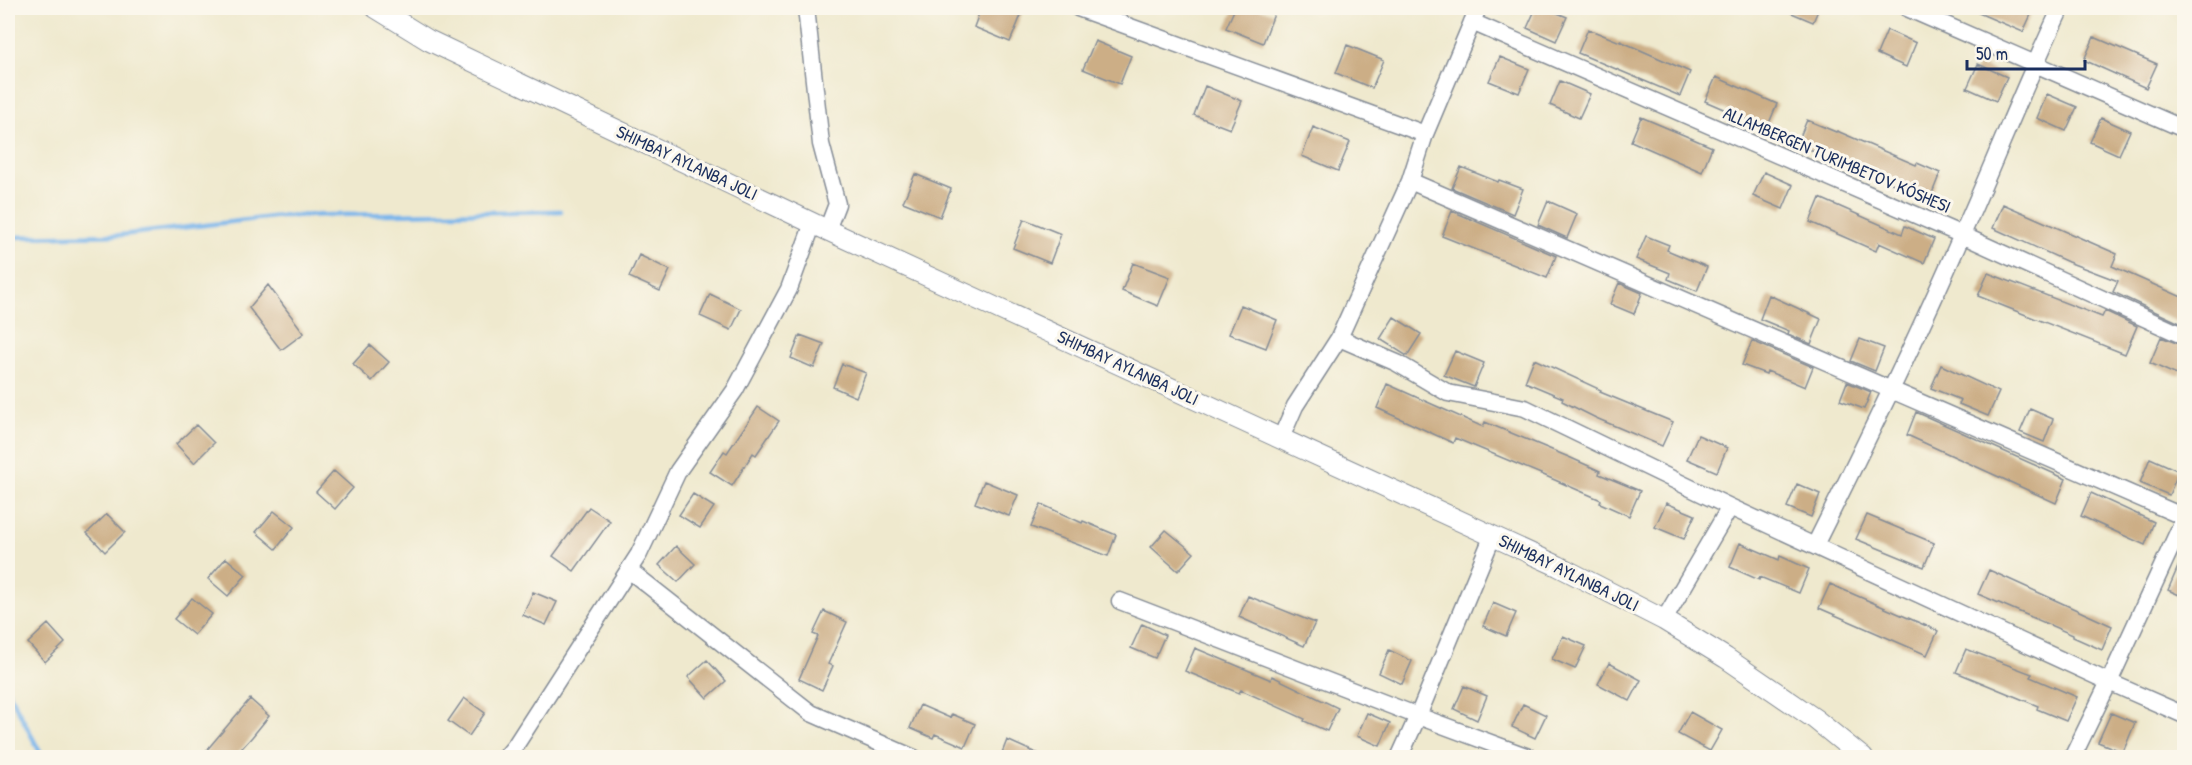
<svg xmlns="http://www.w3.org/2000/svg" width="2192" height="765" font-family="'Patrick Hand',sans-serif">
<rect width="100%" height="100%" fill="#fbf7ec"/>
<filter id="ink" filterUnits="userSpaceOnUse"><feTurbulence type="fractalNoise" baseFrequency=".0167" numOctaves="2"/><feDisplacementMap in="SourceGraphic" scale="12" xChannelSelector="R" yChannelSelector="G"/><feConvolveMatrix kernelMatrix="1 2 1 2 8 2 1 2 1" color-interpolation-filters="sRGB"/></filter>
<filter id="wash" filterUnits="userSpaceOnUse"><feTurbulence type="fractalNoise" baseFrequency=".008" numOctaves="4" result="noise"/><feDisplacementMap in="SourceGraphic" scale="24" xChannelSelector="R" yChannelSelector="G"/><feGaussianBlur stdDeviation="1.35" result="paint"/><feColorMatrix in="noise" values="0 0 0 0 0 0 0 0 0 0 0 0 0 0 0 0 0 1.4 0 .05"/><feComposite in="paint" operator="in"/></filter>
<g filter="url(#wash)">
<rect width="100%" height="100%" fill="#efe9ce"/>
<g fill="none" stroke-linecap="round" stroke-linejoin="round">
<path stroke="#79b5eb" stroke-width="4.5" d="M8 237 121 235 281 216 561 211
M8 691 43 758"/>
</g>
<g id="blocks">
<path fill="#ccae86" d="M981 8H1007L1022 13 1010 42 974 27Z
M1235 8H1258L1274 14 1263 43 1226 28Z
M1536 8H1545L1567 17 1556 41 1527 28Z
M1780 8H1819L1813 22Z
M1967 8H2034L2023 32Z
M1588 29 1620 42V41L1690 72 1680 96 1578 53Z
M1887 30 1916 43 1906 67 1877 54Z
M2094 37 2157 64 2146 88 2084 60Z
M1095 41 1131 56 1120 84 1083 69Z
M1347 45 1384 60 1372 88 1336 73Z
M1500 57 1529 69 1519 93 1489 81Z
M1978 64 2007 77 1996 101 1967 88Z
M1716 77 1777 104 1767 128 1705 101Z
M1560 81 1590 94 1579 118 1550 105Z
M1205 86 1242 101 1230 129 1194 115Z
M2047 94 2077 107 2066 131 2037 118Z
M1641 117 1712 147 1702 172 1631 141Z
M2101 118 2130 131 2119 155 2090 142Z
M1807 120 1836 132 1837 131 1916 165 1917 163 1940 173 1931 196 1897 182 1896 185 1797 144Z
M1313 127 1350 142 1338 171 1302 156Z
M1461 167 1498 182 1499 180 1523 189 1513 214 1452 188Z
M1764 172 1793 185 1783 209 1753 196Z
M915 174 951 189 940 217 903 202Z
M1820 198 1902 234 1905 226 1934 239 1924 263 1879 243 1876 251 1810 222Z
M1548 201 1577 214 1567 238 1538 225Z
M2003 204 2117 254 2112 266 2184 298V325L2113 292 2118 281 2068 262 1993 228Z
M1452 211 1556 256 1547 278 1442 236Z
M1024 219 1061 234 1050 263 1013 248Z
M1646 236 1669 245 1667 250 1707 267 1697 291 1668 279 1670 273 1636 259Z
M639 255 670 270 660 291 629 277Z
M1133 263 1170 277 1158 306 1122 291Z
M1988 273 2102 317 2105 311 2137 326 2125 354 1978 296Z
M1619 283 1642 293 1634 314 1610 304Z
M268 285 304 333 281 350 249 308Z
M710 294 741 309 731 330 700 316Z
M1769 295 1821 319 1811 344 1788 334 1789 331 1760 319Z
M1241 305 1277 320 1266 348 1229 334Z
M1394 317 1421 334 1407 356 1380 339Z
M800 335 824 344 814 368 791 358Z
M2161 337 2184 346V364L2179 376 2150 363Z
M1860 339 1884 348 1875 371 1851 361Z
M1752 341 1813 367 1805 387 1767 371 1766 374 1742 365Z
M370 345 389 362 372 381 353 364Z
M1455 351 1484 363 1474 387 1444 375Z
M1534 359 1601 390 1600 392 1673 422 1662 446 1596 418 1562 401 1563 398 1525 382Z
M842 364 866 373 856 397 833 387Z
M1941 365 1999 392 1988 416 1959 404 1961 400 1931 388Z
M1847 382 1871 392 1864 409 1840 400Z
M1387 384 1483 427 1485 422 1571 458 1600 471 1599 474 1640 491 1629 516 1600 503 1601 500 1541 474 1455 438 1453 443 1377 408Z
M758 407 779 421 756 455 753 453 732 486 710 472 724 451 727 453Z
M2030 409 2053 419 2044 442 2020 432Z
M1916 412 2066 479 2056 503 1907 435Z
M196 425 214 443 194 463 176 444Z
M1698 435 1727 448 1717 472 1687 459Z
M2150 458 2179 471 2169 495 2140 483Z
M334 471 353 488 335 509 316 492Z
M984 481 1018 495 1009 516 975 503Z
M1797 484 1820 494 1811 517 1787 507Z
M2091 493 2154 522 2145 545 2081 516Z
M693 494 714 507 700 528 679 515Z
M1666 503 1695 515 1684 539 1655 527Z
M1041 504 1082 523 1083 521 1116 535 1108 556 1031 527Z
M589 507 610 521 574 571 553 556Z
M274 511 294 527 276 549 256 532Z
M107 514 125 532 105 552 87 533Z
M1867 515 1934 543 1924 567 1856 539Z
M1166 530 1194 553 1178 571 1151 547Z
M1740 543 1779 560 1780 556 1809 569 1799 593 1760 577 1759 580 1730 567Z
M676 546 695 564 678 582 659 565Z
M2184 553V597L2168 590Z
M226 558 246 575 228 596 208 579Z
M1989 570 2112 626 2102 650 2073 637V635L1978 594Z
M1830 584 1938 631 1927 655 1819 608Z
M533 592 557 602 546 625 523 615Z
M1248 596 1315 623 1304 646 1239 617Z
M192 598 212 614 194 635 174 619Z
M1493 603 1516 613 1506 636 1483 626Z
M824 611 847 622 828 664 833 666 822 690 799 679 818 636 813 634Z
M48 624 65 643 45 662 28 643Z
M1142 624 1165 635 1155 658 1131 648Z
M1563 636 1586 646 1575 669 1552 659Z
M1195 648 1271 680 1272 676 1338 708 1327 731 1304 721 1305 719 1241 690 1239 693 1185 671Z
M1966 649 2032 674 2030 677 2077 697 2066 721 2037 709 2038 706 1956 672Z
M1389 650 1412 661 1402 684 1379 673Z
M707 660 726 681 707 698 688 677Z
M1609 663 1641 680 1630 701 1598 684Z
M1464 686 1487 696 1477 720 1454 709Z
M464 698 485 713 469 736 448 721Z
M250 699 269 716 252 737 233 758H200Z
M1523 704 1546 715 1535 738 1512 727Z
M920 705 950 718 952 714 975 724 965 747 935 734 933 738 910 728Z
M1690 712 1722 730 1710 751 1678 734Z
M1367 713 1390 723 1380 746 1357 736Z
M2111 713 2135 723 2123 752 2098 742Z
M1007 740 1047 758H1000Z"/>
</g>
</g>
<g filter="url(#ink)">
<use href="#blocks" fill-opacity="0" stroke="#858c96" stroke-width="1.5"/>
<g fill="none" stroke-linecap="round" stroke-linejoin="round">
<g stroke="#858c96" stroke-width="19">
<path id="minor" d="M806 8 821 144 837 204 827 230
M1078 8 1425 134
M1907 8 2184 129
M1472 22 1962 235 2184 336
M1410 181 2184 517
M1339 338 1397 363 1448 393 1525 408 1730 507 2109 682 2184 715
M1281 438 1295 406 1339 338 1410 181 1425 134 1478 8
M1815 545C1866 443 1916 341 1961 237 1995 161 2025 83 2061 8
M629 570 811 713 914 758
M1120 601 1418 716 1531 758
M1664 620 1730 507
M505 758 515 746 639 554 678 471 735 390 789 289 813 223
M1399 758 1418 716 1493 535
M2072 758 2109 682 2184 519"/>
</g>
<g stroke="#858c96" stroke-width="22">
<path id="major" d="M376 8 428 40 827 230 1558 566 1664 620 1726 658 1815 719 1863 758"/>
</g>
<use href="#minor" stroke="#fff" stroke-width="16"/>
<use href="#major" stroke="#fff" stroke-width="20"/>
</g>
</g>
<g text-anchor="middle" stroke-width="6" stroke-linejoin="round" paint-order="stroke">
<g font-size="18" fill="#1b2f5e" stroke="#fbf7ec">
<text transform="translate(1837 160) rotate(23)" y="6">ALLAMBERGEN TURIMBETOV KÓSHESI</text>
<text transform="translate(687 163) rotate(25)" y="6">SHIMBAY AYLANBA JOLI</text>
<text transform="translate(1128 368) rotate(25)" y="6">SHIMBAY AYLANBA JOLI</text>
<text transform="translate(1569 573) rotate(26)" y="6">SHIMBAY AYLANBA JOLI</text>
</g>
</g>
<rect width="2192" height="765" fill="none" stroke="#fbf7ec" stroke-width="30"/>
<path d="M1967 60v9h118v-9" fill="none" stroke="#1b2f5e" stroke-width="3"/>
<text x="1976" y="60" font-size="18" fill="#1b2f5e" stroke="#fbf7ec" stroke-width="4.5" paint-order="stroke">50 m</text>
</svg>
